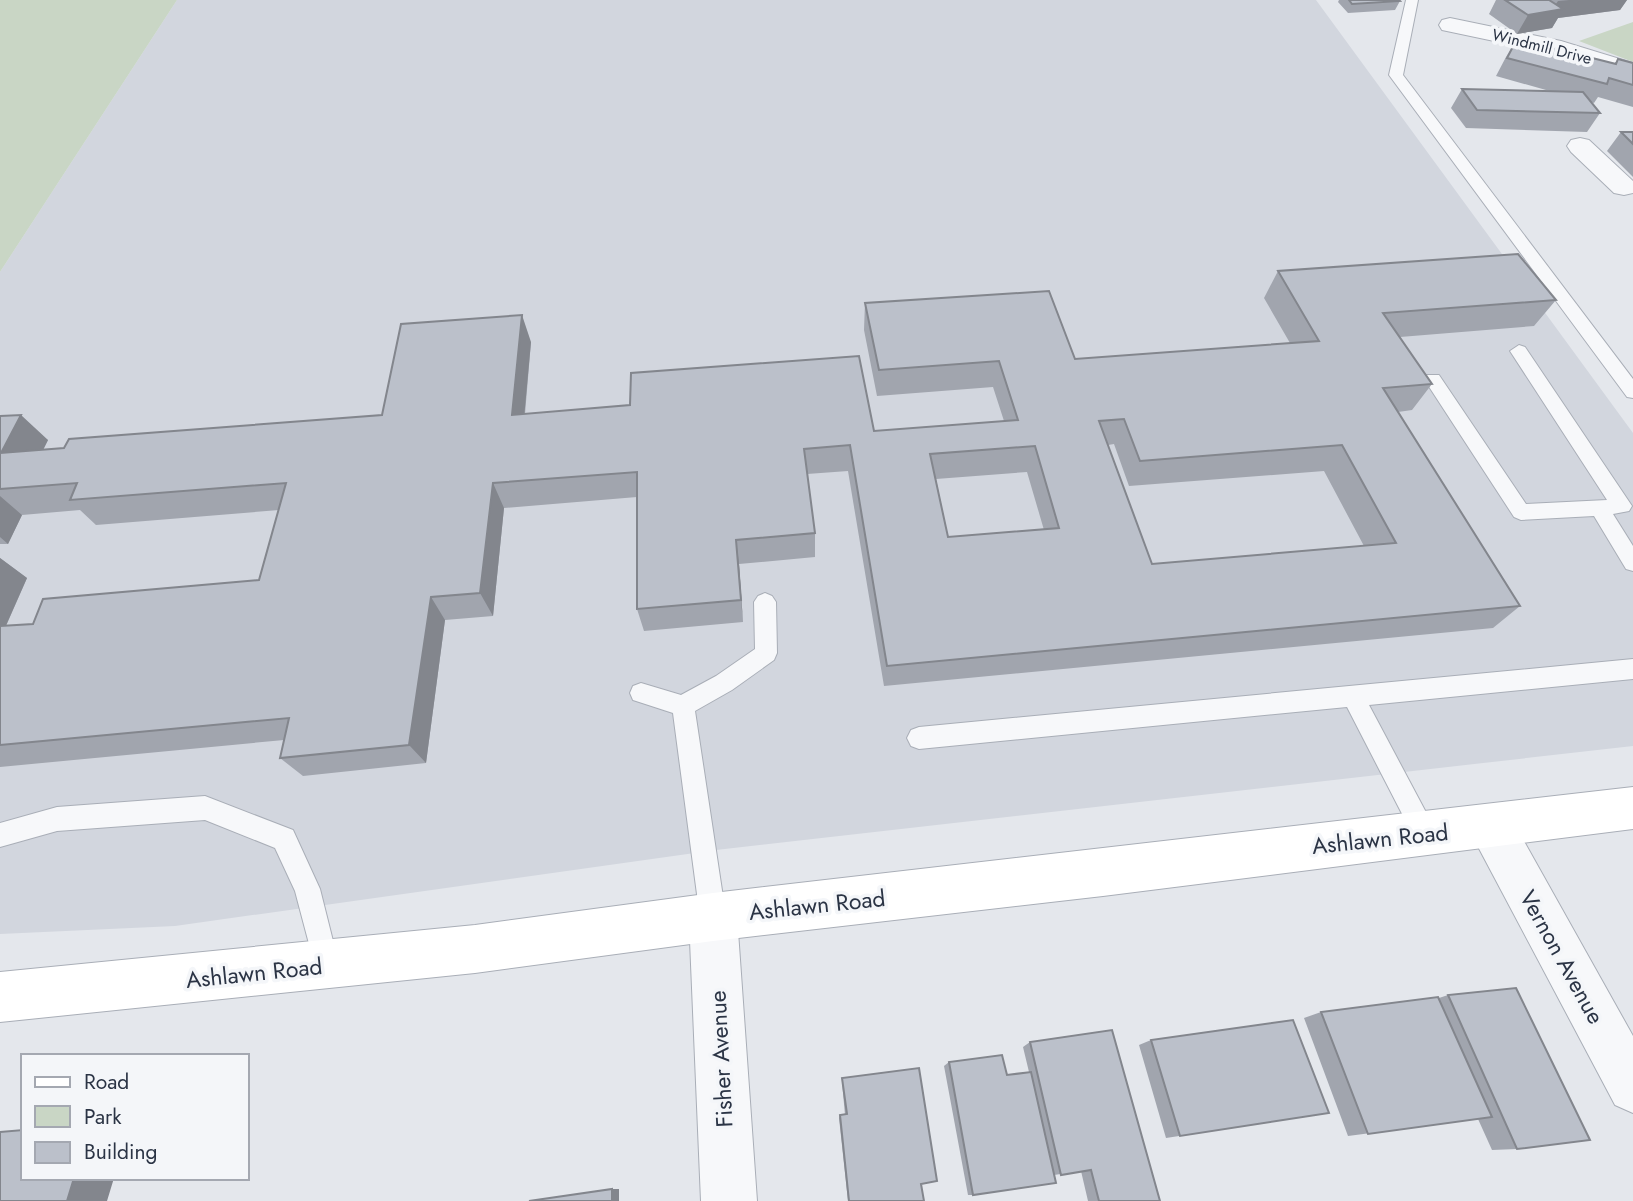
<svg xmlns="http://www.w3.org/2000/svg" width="1633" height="1201" font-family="Jost,sans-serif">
<rect width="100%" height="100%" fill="#e4e7ec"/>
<path fill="#d2d6de" d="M177 0H1316L1633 433V746L716 850 175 926 0 934V272Z"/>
<path fill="#c9d6c5" d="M0 0H177L0 272Z
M1633 22V62L1579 41Z"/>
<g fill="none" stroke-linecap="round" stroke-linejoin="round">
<g stroke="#a9aeb7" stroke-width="2">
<path id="service" d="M1406 0H1418L1403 75 1633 379V398L1627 397 1389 75Z
M1519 345 1525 347 1632 506 1629 511 1613 514 1633 546V571L1626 569 1594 516 1521 520 1514 517 1424 379 1427 375H1439L1526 504 1607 500 1510 351Z
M765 593 772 596 776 602 777 653 774 660 732 690 695 711 726 917 722 926 713 930 704 926 700 917 673 713 633 700 630 693 633 686 641 683 681 695 716 676 755 649 754 602 758 596Z
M1633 659V679L1369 705 1437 833 1434 841 1425 845 1416 841 1347 707 919 749 911 746 907 738 911 730 919 727Z
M205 796 293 830 320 889 339 965 335 974 326 978 317 974 295 891 275 848 205 820 57 831 0 847V823L57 807Z"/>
</g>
<g stroke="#a9aeb7" stroke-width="2">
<path id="minor" d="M1450 18 1561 41 1633 63V78L1556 54 1442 30 1439 25 1442 20Z
M1580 138 1589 140 1633 181V193L1624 195 1614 193 1571 152 1567 146 1571 140Z
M1491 804 1507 811 1633 1036V1113L1615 1105 1475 841 1469 826 1475 811Z
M713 893 730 900 737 917 757 1201H701L689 917 696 900Z"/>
</g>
<g stroke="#a9aeb7" stroke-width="2">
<path id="secondary" d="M1633 787V829L1103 896 713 941 475 973 0 1022V972L475 925 713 893Z"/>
</g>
<use href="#service" fill="#f7f8fa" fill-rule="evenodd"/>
<use href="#minor" fill="#f7f8fa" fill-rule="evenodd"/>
<use href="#secondary" fill="#fff" fill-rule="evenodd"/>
</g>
<path fill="#a1a5ae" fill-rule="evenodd" d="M1339 0H1399L1400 1 1395 10 1348 13 1338 2Z
M1496 0H1627L1620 10 1558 18 1552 28 1517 34 1489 14Z
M1517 39 1614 64 1618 59 1633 63V107L1598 97 1594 103 1591 102 1600 113 1587 132 1466 128 1451 108 1462 89 1553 92 1496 76 1506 57Z
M1621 132H1633V177L1607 151Z
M1278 271 1556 300 1534 326 1400 337 1432 384 1412 410 1398 412 1520 606 1493 628 884 686 848 471 807 474 815 533V557L739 564 743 622 644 631 637 609V497L504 508 493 616 445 620 426 763 303 776 280 758 284 740 0 767V558L27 578 6 626 33 624 259 580 279 510 96 525 80 510 22 515 8 544H0V416L48 440 43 450 382 415 531 342 525 414 874 431 1004 421 993 387 877 396 864 330 865 303 1075 359 1290 343 1264 298ZM1114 444 1129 486 1324 471 1364 546 1152 564 1108 445ZM1027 472 1044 530 948 537 936 479Z
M1448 995 1517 1149 1492 1150 1478 1119 1348 1136 1304 1018 1321 1012 1439 998Z
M1151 1040 1329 1113 1166 1138 1139 1045Z
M1030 1042 1160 1201H1088L1081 1171 1054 1175 973 1195H968L944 1066 949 1062 1007 1075 1029 1072 1023 1047Z
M842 1078 921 1184 924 1201H848L839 1118 840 1115H845L842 1082Z"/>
<path fill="#83868d" d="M1569 0H1627L1620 10 1558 18 1552 28 1517 34 1528 15 1551 11 1558 1Z
M522 315 531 342 522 440 512 415Z
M21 415 48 440 29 478 1 453Z
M493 483 504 508 493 616 480 593Z
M0 496 22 515 8 544 0 537Z
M736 540 739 564 743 622 741 600Z
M0 558 27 578 0 639Z
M431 597 445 620 426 763 409 745Z
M74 1178H114L107 1201H67Z
M612 1189H619V1201H612Z"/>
<path fill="#bbc0ca" stroke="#83868d" stroke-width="2" fill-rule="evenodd" d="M1349 0H1399L1400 1 1352 4Z
M1505 0H1549L1563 9 1528 15Z
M1517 39 1616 64 1618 59 1633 63V85L1609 78 1607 84 1507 58Z
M1462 89 1583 92 1600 113 1477 110Z
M1621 132H1633V144Z
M1518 254 1556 300 1383 313 1432 384 1383 388 1520 606 887 666 850 445 804 449 815 533 736 540 741 600 637 609V472L493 483 480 593 431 597 409 745 280 758 289 718 0 745V626L33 624 43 599 259 580 286 483 70 500 77 483 0 489V416L21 415 1 453 64 448 69 439 382 415 401 324 522 315 512 415 630 405 631 373 859 356 874 431 1018 420 999 361 879 370 865 303 1049 291 1075 359 1319 341 1278 271ZM1124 419 1140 461 1342 445 1396 543 1152 564 1099 421ZM1035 446 1059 528 948 537 930 454Z
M1516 988 1590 1140 1517 1149 1448 995Z
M1438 997 1492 1117 1368 1134 1321 1012Z
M1293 1020 1329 1113 1180 1136 1151 1040Z
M1112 1030 1160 1201H1099L1091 1170 1061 1175 1030 1042Z
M1002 1055 1007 1075 1031 1072 1056 1183 973 1195 949 1062Z
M919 1068 937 1181 921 1184 924 1201H849L840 1115 847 1114 842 1078Z
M23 1130V1178H74L67 1201H0V1132Z
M612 1189V1201H529Z"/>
<g text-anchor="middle" stroke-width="7" stroke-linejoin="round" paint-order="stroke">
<g font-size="16" fill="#2b3445" stroke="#f4f6f9">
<text transform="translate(1542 46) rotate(14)" y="6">Windmill Drive</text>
</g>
<g font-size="23" fill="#2b3445" stroke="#f4f6f9">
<text transform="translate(1380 839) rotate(-6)" y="8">Ashlawn Road</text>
<text transform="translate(817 905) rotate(-6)" y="8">Ashlawn Road</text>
<text transform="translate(1562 957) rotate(61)" y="8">Vernon Avenue</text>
<text transform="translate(254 973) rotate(-6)" y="8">Ashlawn Road</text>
<text transform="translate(721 1059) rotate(-93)" y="8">Fisher Avenue</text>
</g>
</g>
<rect x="21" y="1054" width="228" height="126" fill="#f4f6f9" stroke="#a4a8b1" stroke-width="2"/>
<rect x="35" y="1077" width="35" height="10" fill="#ffffff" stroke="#a4a8b1" stroke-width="2"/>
<text x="84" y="1089" font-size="21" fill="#2b3445">Road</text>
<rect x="35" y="1106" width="35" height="21" fill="#c9d6c5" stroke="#a4a8b1" stroke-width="2"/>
<text x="84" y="1124" font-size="21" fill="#2b3445">Park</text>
<rect x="35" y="1142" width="35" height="21" fill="#bbc0ca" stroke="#a4a8b1" stroke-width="2"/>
<text x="84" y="1159" font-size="21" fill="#2b3445">Building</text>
</svg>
